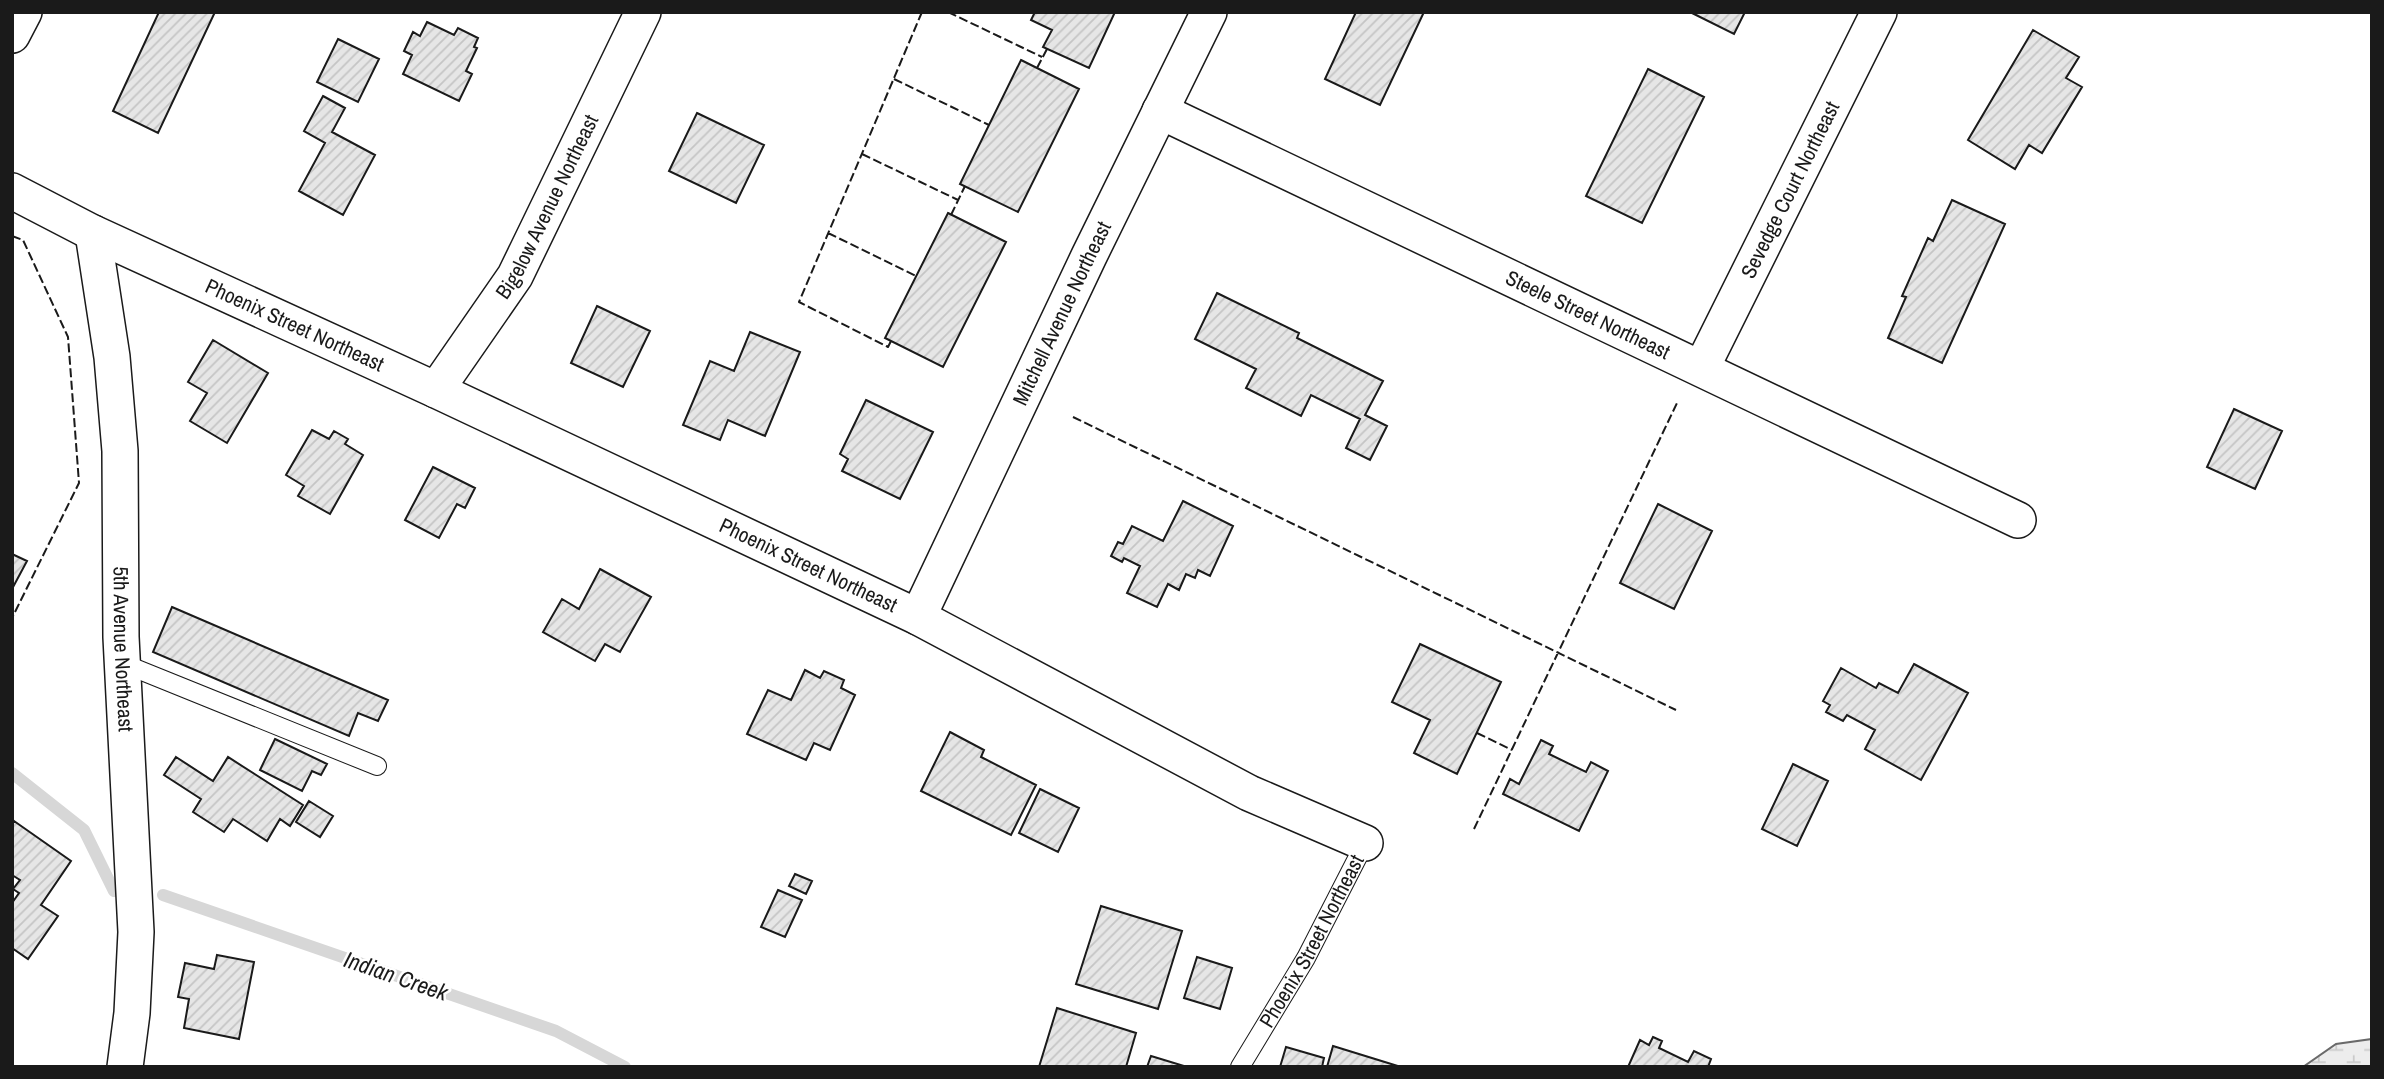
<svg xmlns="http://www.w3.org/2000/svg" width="2384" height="1079" font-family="'Archivo Narrow',sans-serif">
<defs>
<pattern id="wetland-marsh" width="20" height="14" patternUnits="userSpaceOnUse" patternTransform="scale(1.75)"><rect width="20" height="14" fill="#ededed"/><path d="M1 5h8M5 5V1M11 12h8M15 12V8" fill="none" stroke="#cbcbcb"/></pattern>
<pattern id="building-hatch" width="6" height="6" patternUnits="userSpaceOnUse" patternTransform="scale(1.75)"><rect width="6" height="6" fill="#e6e6e6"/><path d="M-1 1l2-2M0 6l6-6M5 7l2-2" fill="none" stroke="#c5c5c5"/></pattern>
</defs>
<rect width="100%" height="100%" fill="#fff"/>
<path fill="url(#wetland-marsh)" stroke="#6a6a6a" stroke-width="2" d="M2372 1039V1067H2303L2336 1044Z"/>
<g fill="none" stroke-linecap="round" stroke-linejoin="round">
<path stroke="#d7d7d7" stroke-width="12" d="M12 773 84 830 114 891
M163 895 556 1031 625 1067"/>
</g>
<path fill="url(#building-hatch)" stroke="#1a1a1a" stroke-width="2" d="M159 12H215L158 133 113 111Z
M1035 12H1115L1089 68 1043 47 1052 30 1031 20Z
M1356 12H1424L1380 105 1325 79Z
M1690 12H1745L1734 34Z
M427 22 454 35 458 28 478 38 474 47 477 48 466 71 472 74 459 101 403 74 412 55 404 51 413 32 420 36Z
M2033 30 2079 57 2066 78 2082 87 2042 153 2029 145 2015 169 1968 140Z
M338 39 379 59 358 102 317 82Z
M1021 60 1079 89 1018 212 960 184Z
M1648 69 1704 97 1642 223 1586 196Z
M323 96 345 108 332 132 375 155 343 215 299 191 325 143 304 131Z
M697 113 764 145 736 203 669 171Z
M1952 200 2005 224 1942 363 1888 338 1906 297 1902 296 1928 238 1933 241Z
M948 213 1006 242 943 367 885 338Z
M1217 293 1299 333 1297 338 1383 381 1365 415 1387 426 1370 460 1346 448 1360 419 1311 395 1301 416 1246 388 1256 369 1195 339Z
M597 306 650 331 623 387 571 363Z
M750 332 800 352 765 436 728 420 720 440 683 425 710 361 734 371Z
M213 340 268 373 227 443 190 421 207 393 188 382Z
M866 400 933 432 900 499 842 471 848 459 840 454Z
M2234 409 2282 431 2255 489 2207 467Z
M312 430 329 439 334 431 348 439 345 444 363 455 330 514 298 496 304 486 286 475Z
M433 467 475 488 465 508 457 504 439 538 405 520Z
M1183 501 1233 526 1210 576 1198 570 1195 578 1186 574 1179 590 1168 584 1157 607 1127 593 1140 566 1124 558 1122 562 1111 556 1118 542 1123 544 1132 526 1163 541Z
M1658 504 1712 531 1674 609 1620 583Z
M12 554 27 561 12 589Z
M600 569 651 597 620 652 605 644 595 661 543 632 562 599 579 609Z
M172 607 388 700 378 721 358 713 349 736 153 652Z
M1420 644 1501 682 1457 774 1414 753 1430 720 1392 702Z
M1914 664 1968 693 1921 780 1865 749 1875 730 1847 715 1843 721 1826 712 1830 705 1823 701 1841 668 1876 688 1879 683 1898 693Z
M805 670 820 678 824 671 844 680 841 688 855 695 830 750 814 743 806 760 747 734 768 690 791 700Z
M950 732 984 750 981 757 1036 785 1011 835 921 791Z
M275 739 327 764 321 775 312 771 302 791 260 770Z
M1541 740 1553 746 1549 754 1586 772 1591 762 1608 771 1579 831 1503 794 1510 779 1519 784Z
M176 757 213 781 228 757 303 805 290 826 280 819 267 841 233 819 224 832 193 812 201 799 164 775Z
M1793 764 1828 781 1797 846 1762 829Z
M1040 789 1079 808 1058 852 1019 833Z
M309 801 333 816 320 837 296 822Z
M14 821 71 861 41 905 58 916 28 959 12 948V903L19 893 13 889 20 880 12 875V824Z
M795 874 812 881 806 894 789 886Z
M778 890 802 900 785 937 761 927Z
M1101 906 1182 931 1158 1009 1076 984Z
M217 955 254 962 239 1039 184 1028 189 999 178 997 185 963 214 969Z
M1197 957 1232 968 1220 1009 1184 998Z
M1057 1008 1136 1033 1126 1067H1039Z
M1653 1037 1662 1041 1659 1048 1688 1062 1694 1051 1711 1059 1708 1067H1628L1640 1040 1649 1045Z
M1333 1046 1401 1067H1327Z
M1286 1047 1324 1058 1322 1067H1280Z
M1151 1056 1184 1066V1067H1147Z"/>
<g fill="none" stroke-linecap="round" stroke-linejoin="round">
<g stroke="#1a1a1a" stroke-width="20">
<g id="lane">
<path d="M122 663 377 766"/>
<path id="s1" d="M1240 1067 1306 958 1365 843"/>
</g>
</g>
<g stroke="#1a1a1a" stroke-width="38">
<g id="street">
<path d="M12 35 24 12"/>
<path id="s2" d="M1160 111 2018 520"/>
<path id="s3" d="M12 191 93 233 436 390 918 617 1249 793 1365 843"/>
<path id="s4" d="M93 233 112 357 120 451 121 637 136 932 132 1013 125 1067"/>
<path id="s5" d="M1702 367 1879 12"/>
<path id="s6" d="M436 390 515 276 643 12"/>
<path id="s7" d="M918 617 1089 256 1209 12"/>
</g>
</g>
<use href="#lane" stroke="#fff" stroke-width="18"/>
<use href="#street" stroke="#fff" stroke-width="35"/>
<path stroke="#1a1a1a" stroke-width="2" stroke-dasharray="9 3.5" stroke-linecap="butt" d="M948 12 1042 57
M1037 68 1047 49
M894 79 989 125
M862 154 958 200
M951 215 965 186
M828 233 916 276
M12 236 23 240 68 337 79 483 12 618
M891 341 888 347 799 302 922 12
M1073 417 1676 710
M1477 733 1512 750
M1474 829 1677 403"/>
</g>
<g text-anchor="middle" stroke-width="5" stroke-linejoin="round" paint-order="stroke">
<g font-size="21" fill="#1a1a1a" stroke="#fff">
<text dy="7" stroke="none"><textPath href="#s5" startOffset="198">Sevedge Court Northeast</textPath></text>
<text dy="7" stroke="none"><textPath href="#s6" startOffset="215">Bigelow Avenue Northeast</textPath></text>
<text dy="7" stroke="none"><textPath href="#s7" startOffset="336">Mitchell Avenue Northeast</textPath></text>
<text dy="7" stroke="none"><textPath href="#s2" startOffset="474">Steele Street Northeast</textPath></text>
<text dy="7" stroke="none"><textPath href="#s3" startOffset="313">Phoenix Street Northeast</textPath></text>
<text dy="7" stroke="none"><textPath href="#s3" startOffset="880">Phoenix Street Northeast</textPath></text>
<text dy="7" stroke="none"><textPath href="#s4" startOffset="418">5th Avenue Northeast</textPath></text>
<text dy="7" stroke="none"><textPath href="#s1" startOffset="145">Phoenix Street Northeast</textPath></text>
</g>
<g font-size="23" font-style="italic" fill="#1a1a1a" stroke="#fff">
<text transform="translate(396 976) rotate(19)" y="8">Indian Creek</text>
</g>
</g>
<rect width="2384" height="1079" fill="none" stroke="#1a1a1a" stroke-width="28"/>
</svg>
